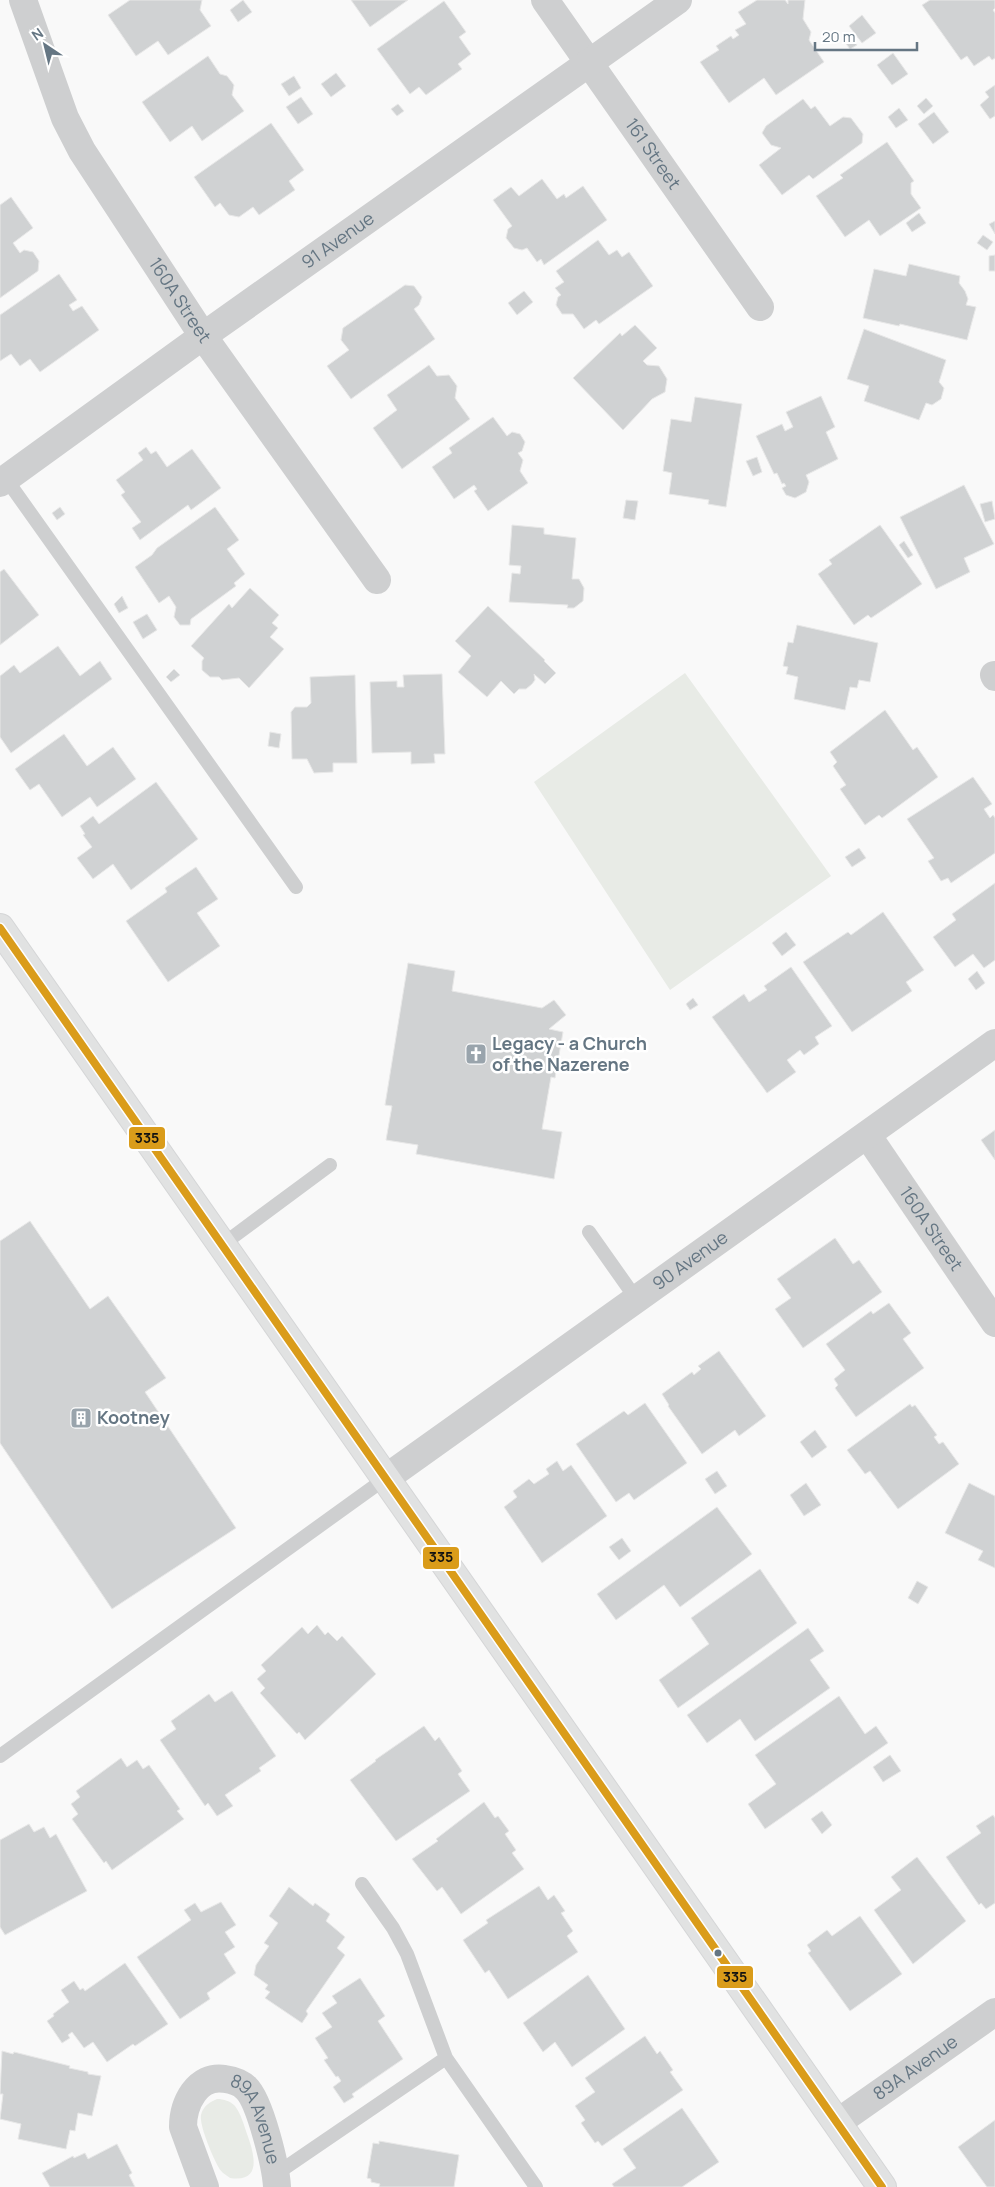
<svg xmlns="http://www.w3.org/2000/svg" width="995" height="2187" font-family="Manrope,sans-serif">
<rect width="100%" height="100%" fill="#f9f9f9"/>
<path fill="#e8ebe6" d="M685 673 831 876 670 990 534 782Z
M217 2099C224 2099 230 2101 235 2106 241 2114 244 2125 247 2134 254 2153 263 2183 230 2178 226 2175 221 2172 219 2168 213 2158 199 2125 201 2115 203 2106 210 2102 217 2099Z"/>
<path fill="#d0d2d3" stroke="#e8e8e8" d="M130 0H202L200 10 211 26 168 55 158 41 136 56 108 15Z
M243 0 252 12 238 22 230 10Z
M351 0H408L370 27Z
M757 0H785L788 4V0H805L803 19 811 32 809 40 824 62 776 95 764 78 729 103 700 62 719 50 716 46 731 36 733 39 739 35 735 30 746 24 738 12Z
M930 0H995V8L993 10 995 13V58L992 60 989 56 974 66 967 56 961 60 922 5Z
M444 1 466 32 459 37 471 54 458 64 462 69 426 95 419 87 410 94 377 49Z
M862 15 876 33 862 43 849 26Z
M851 36 857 45 850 49 844 41Z
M893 53 908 74 892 85 877 65Z
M208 56 220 74 227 76 234 85 232 95 244 111 202 141 192 126 170 142 142 102Z
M336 73 346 86 331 97 321 84Z
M294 76 301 88 289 96 281 84Z
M995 85V116L990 119 980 105 989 97 985 92Z
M301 97 313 114 298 124 286 107Z
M926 98 933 106 924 114 917 106Z
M803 99 811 109 815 106 830 126 843 117 851 118 863 134 862 143 813 179 809 175 782 195 759 165 781 148 771 145 762 133 766 126Z
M398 104 404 111 397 116 391 109Z
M899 108 908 120 896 128 888 117Z
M934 112 949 132 933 144 918 124Z
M271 123 304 170 289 181 295 190 259 215 253 207 239 217 229 215 220 203 215 207 194 177Z
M887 142 914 181 911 183V194L921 208 880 236 869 220 845 237 816 196 843 178 840 175Z
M542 179 557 199 564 194 566 198 583 186 607 220 544 265 541 259 537 262 527 248 522 250 514 248 506 238 508 229 512 226 493 200 511 187 519 196Z
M11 197 33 228 13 243 20 253 24 250 33 252 39 261 38 271 0 298V205Z
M919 213 926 223 912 232 906 223Z
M995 221V234L989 224Z
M983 235 993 242 987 250 977 243Z
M598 240 609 255 617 250 622 257 629 252 653 286 599 324 596 320 584 329 573 314H562L556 305 558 297 561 295 555 288 564 282 556 271Z
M995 255V271H989V256Z
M909 264 960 276 959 283 965 291 968 299 966 305 976 307 967 340 900 324 899 326 863 318 874 269 906 276Z
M59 274 77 300 69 305 73 311 82 306 99 330 40 372 30 359 20 366 11 354 0 361V315Z
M405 285 414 286 422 297 419 305 414 309 435 339 351 399 327 366 349 350 341 340 343 328Z
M524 291 533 302 517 315 508 303Z
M635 325 657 348 643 361 647 365 659 366 667 379 665 392 652 399 623 430 573 378 620 333 622 336Z
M864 329 946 360 939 382 944 388 941 399 932 405 926 403 919 420 864 401 869 386 847 379Z
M429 365 437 376 449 375 457 386 455 398 470 419 402 469 373 428 397 410 387 395Z
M821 396 835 427 826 432 838 459 806 475 809 482 806 492 795 498 786 495 782 488 786 486 784 483 782 484 777 473 774 474 756 436 782 424 785 431 793 427 786 412Z
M695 397 742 404 726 507 708 504 709 500 669 494 672 473 663 471 671 419 691 422Z
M493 417 507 436 512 432 520 434 525 442 522 451 518 453 523 460 520 471 528 483 488 511 474 491 477 489 474 485 454 499 432 467 452 453 449 448Z
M146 447 151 454 156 451 167 467 192 449 221 488 191 510 188 505 140 540 132 528 141 522 121 495 125 492 116 480 143 460 138 453Z
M757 457 762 472 753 476 746 461Z
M964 485 994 544 964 558 970 572 936 589 900 517Z
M626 500 638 501 635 520 623 518Z
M992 501 995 519 985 522 980 504Z
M60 507 65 514 57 520 52 513Z
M215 507 239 540 227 549 245 574 234 583 236 586 191 619 190 625H180L174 617 176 607 169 596 159 603 135 567 152 555 157 548Z
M512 525 544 528V534L576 538 572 579H579L584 588 583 601 574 608H567L568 605 509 602 512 573 520 574 521 566 509 565Z
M880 525 922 584 871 618 868 615 854 625 818 574 832 564 829 560Z
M904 541 913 555 908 558 899 545Z
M4 569 39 615 0 645V572Z
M250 588 279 615 272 623 278 628 270 637 284 649 249 688 239 678 222 680 219 677H210L202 670V661L204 658 191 646 229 604 232 608Z
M122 596 128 608 119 613 114 604Z
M488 606 545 660 544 661 556 673 545 684 534 674 535 680 532 684 526 689H519L514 694 501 681 487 697 458 672 471 656 455 641Z
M147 614 157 630 143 639 133 622Z
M797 625 878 643 870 682 859 680 857 688 850 687 845 710 794 699 798 677 786 674 788 667 783 666 788 642 793 643Z
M58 646 80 676 100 661 112 679 11 753 0 737V676L14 665 20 673Z
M174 669 180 675 171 682 166 677Z
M442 674 445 754H434L435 763 411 764V752L372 753 370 682 397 681V687H404L403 675Z
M355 675 357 763H333V772L314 773 307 759H292L291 712 295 707H307L311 703 310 677Z
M885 710 913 750 917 747 938 777 882 818 879 815 865 825 840 789 846 785 833 766 837 762 830 752Z
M270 732 281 734 279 748 268 746Z
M64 734 87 766 113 747 136 779 97 807 90 797 62 817 39 784 30 790 15 769Z
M973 777 992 804 984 809 990 818 993 815 995 818V853L951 883 948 878 941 881 928 861 934 858 907 819Z
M156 782 198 839 131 890 113 864 93 879 77 858 92 847 83 835 85 834 80 826 93 816 99 824Z
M859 848 866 858 852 867 845 857Z
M196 867 218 899 197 913 220 946 168 982 126 921 167 892 165 888Z
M995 883V960L984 968 973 954 955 967 933 937 956 920 952 914Z
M883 912 924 970 906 982 912 991 852 1032 803 962 848 932 851 935Z
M786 932 796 945 782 956 772 943Z
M408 963 455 971 452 991 542 1008 554 1000 566 1015 549 1029 563 1032 555 1078 551 1077 542 1129 562 1132 554 1179 416 1154 418 1145 386 1140 392 1106 385 1105Z
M791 967 832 1026 815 1037 819 1044 804 1055 800 1050 787 1060 796 1072 767 1093 712 1017 744 994 749 1002 767 990 764 986Z
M977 971 985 983 976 990 968 979Z
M693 998 698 1005 690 1010 686 1004Z
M995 1130V1160L981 1140Z
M30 1221 90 1309 108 1296 166 1378 145 1392 236 1528 112 1609 0 1443V1241Z
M835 1238 853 1264 859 1260 882 1292 803 1348 775 1309 791 1298 777 1279Z
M889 1303 911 1333 903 1339 924 1368 856 1417 835 1388 838 1385 834 1379 845 1370 826 1344 871 1311 873 1314Z
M719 1351 766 1416 739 1436 735 1430 702 1454 668 1406 669 1405 662 1394 692 1372 694 1375 701 1369 698 1366Z
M645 1403 687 1463 634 1500 629 1493 616 1502 576 1444 624 1411 628 1415Z
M910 1404 912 1407 915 1405 937 1435 934 1437 939 1444 943 1442 959 1464 898 1509 870 1471 865 1474 847 1450Z
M815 1430 827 1447 812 1458 800 1442Z
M557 1461 563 1471 571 1465 607 1516 542 1563 504 1507 517 1497 513 1491 529 1479 534 1484 549 1474 546 1469Z
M717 1471 727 1486 715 1494 705 1479Z
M806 1483 821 1505 804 1516 790 1495Z
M969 1483 995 1496V1568L978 1560 983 1551 945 1533Z
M717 1507 752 1554 680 1607 664 1585 616 1620 597 1594Z
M622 1538 631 1551 619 1560 609 1547Z
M760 1569 797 1623 678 1708 659 1680 709 1644 691 1618Z
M917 1581 928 1587 918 1604 908 1598Z
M317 1625 325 1635 328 1632 337 1641 342 1636 376 1674 305 1740 299 1732 297 1734 260 1693 265 1688 257 1679 266 1671 261 1665 302 1627 308 1634Z
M808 1628 824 1651 810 1660 830 1688 755 1741 740 1719 707 1743 687 1715Z
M232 1691 276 1756 259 1768 261 1771 225 1795 233 1806 217 1816 208 1803 205 1806 160 1740 176 1729 171 1721 209 1694 215 1702Z
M839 1696 865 1734 876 1726 888 1743 765 1829 748 1804 776 1784 755 1755Z
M424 1726 435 1741 439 1737 462 1771 458 1774 470 1791 396 1841 350 1780 376 1761 375 1760Z
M890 1755 901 1771 883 1782 873 1767Z
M121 1758 127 1767 137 1760 143 1769 149 1765 180 1809 177 1811 184 1819 112 1870 106 1861 104 1863 72 1819 78 1814 71 1804 80 1797 76 1791Z
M484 1802 495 1818 498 1816 509 1831 505 1834 516 1850 512 1853 524 1869 461 1914 442 1887 437 1891 412 1859 438 1841 436 1839Z
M822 1811 832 1825 822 1834 811 1819Z
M993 1815 995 1818V1903L986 1909 981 1903 979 1905 946 1857 981 1833 976 1826Z
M29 1824 34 1832 44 1827 50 1838 56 1834 87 1891 5 1935 0 1927V1840Z
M917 1857 966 1921 913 1964 874 1910 901 1890 891 1877Z
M539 1886 548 1900 554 1895 565 1911 561 1913 573 1931 567 1936 578 1952 508 1999 489 1970 485 1973 463 1940 488 1923 486 1920Z
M289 1887 313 1906 315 1903 330 1914 326 1921 345 1937 337 1948 345 1955 306 2011 308 2014 302 2023 265 1998 270 1992 265 1989 268 1985 254 1975 256 1965 269 1946 264 1943 278 1923 269 1916Z
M221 1902 236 1925 225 1932 235 1947 224 1954 236 1973 207 1993 210 1999 180 2019 137 1957 191 1920 184 1910 195 1903 201 1912Z
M860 1916 902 1974 850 2011 808 1953 811 1951 807 1945 827 1930 832 1936Z
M125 1963 168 2024 135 2046 133 2044 107 2062 93 2042 84 2048 72 2032 68 2035 70 2038 62 2043 47 2021 54 2016 53 2014 69 2002 61 1990 74 1981 80 1990 83 1988 85 1991Z
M588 1975 625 2029 572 2067 555 2042 543 2052 523 2023Z
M360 1978 385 2016 378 2021 403 2059 352 2094 354 2097 344 2103 333 2087 341 2081 338 2076 336 2077 324 2060 328 2058 315 2038 332 2027 322 2013 337 2003 332 1996Z
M645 2036 657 2054 660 2051 673 2070 670 2072 683 2090 602 2146 598 2141 595 2143 581 2123 585 2120 575 2106 595 2092 585 2078Z
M2 2051 13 2054 14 2052 70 2066 69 2068 88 2072V2074L101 2076 92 2116 78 2113 75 2131 70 2130 66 2149 18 2139 21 2124 0 2119 3 2094H0Z
M682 2108 719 2162 682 2187H614L612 2184 636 2168 623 2149Z
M995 2120V2187H987L958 2147Z
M379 2141 459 2155 454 2187H379L380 2184 371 2182V2179L367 2178 373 2143 379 2144Z
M117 2144 132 2173 129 2175 135 2187H50L42 2173 73 2156 74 2158 85 2153 88 2159Z"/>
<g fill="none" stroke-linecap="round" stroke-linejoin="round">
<g stroke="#d5d6d7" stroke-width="30">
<path id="secondary" d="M0 928 882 2187"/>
</g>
<path stroke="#cecfd0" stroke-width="14" d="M4 476 296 887
M589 1232 637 1300
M222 1245 330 1165
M0 1756 386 1478
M362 1884 393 1928 407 1954 446 2058 536 2187
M276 2174 446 2058"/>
<g stroke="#cecfd0" stroke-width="28">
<path id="s1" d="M23 0 65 118 82 151 203 336 377 580"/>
<path id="s2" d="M545 0 760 307"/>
<path id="s3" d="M0 483 203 336 678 0"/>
<path d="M994 675 995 677"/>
<path id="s4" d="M868 1136 995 1323"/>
<path id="s5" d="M386 1478 995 1043"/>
<path id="s6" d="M837 2123 995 2012"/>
<path id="s7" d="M205 2187 183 2127C183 2104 197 2074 225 2079 232 2080 240 2082 246 2088 260 2101 276 2167 277 2187"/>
</g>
<use href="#secondary" stroke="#e1e2e2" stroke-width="28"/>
<g stroke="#fff" stroke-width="11">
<path id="bus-1" d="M0 928 882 2187"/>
</g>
<use href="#bus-1" stroke="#da9c1a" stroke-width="8"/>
</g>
<defs>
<g id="church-square" transform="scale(1.125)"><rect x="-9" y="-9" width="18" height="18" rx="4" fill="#99a4ac" stroke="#fff"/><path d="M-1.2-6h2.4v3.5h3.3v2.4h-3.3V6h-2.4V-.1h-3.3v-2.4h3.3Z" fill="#fff"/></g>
<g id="building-square" transform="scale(1.125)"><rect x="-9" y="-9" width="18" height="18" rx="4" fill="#99a4ac" stroke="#fff"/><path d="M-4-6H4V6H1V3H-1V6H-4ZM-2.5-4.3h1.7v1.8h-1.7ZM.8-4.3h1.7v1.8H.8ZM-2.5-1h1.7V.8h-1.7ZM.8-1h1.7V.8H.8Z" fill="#fff"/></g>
</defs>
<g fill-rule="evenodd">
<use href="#church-square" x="476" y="1054"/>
<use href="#building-square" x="81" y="1418"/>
</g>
<circle fill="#657683" stroke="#fff" stroke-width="2" cx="718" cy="1953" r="4.5"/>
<g text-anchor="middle" stroke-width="5" stroke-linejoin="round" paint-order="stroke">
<g font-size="18" fill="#657683" stroke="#fff">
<text dy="6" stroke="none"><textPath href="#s2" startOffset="188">161 Street</textPath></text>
<text dy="6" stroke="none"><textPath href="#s3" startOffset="416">91 Avenue</textPath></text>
<text dy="6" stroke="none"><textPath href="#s1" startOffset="341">160A Street</textPath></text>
<text dy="6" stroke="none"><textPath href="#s4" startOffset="112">160A Street</textPath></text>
<text dy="6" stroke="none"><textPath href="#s5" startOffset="374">90 Avenue</textPath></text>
<text dy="6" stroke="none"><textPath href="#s6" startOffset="96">89A Avenue</textPath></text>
<text dy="6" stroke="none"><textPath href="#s7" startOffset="192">89A Avenue</textPath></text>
</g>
<g font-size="18" font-weight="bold" fill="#657683" stroke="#fff" text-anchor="start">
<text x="492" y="1050">Legacy - a Church<tspan x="492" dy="21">of the Nazerene</tspan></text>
<text x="97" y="1424">Kootney</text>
</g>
</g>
<g stroke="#fff" stroke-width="2">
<rect x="128" y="1126" width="38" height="24" rx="5" fill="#da9c1a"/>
<rect x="422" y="1546" width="38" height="24" rx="5" fill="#da9c1a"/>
<rect x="716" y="1965" width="38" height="24" rx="5" fill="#da9c1a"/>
</g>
<g font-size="14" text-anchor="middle" font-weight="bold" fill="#111">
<text x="147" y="1143">335</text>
<text x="441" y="1562">335</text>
<text x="735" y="1982">335</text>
</g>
<g transform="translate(45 45) rotate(325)" stroke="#ffffff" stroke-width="4" paint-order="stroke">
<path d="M0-4L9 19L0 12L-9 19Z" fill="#657683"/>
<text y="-8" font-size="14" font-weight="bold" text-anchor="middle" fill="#657683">N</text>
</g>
<path d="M815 42v8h102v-8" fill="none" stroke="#657683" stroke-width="2.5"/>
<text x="822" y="42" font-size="15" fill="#657683" stroke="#ffffff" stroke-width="4" paint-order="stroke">20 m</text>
</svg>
